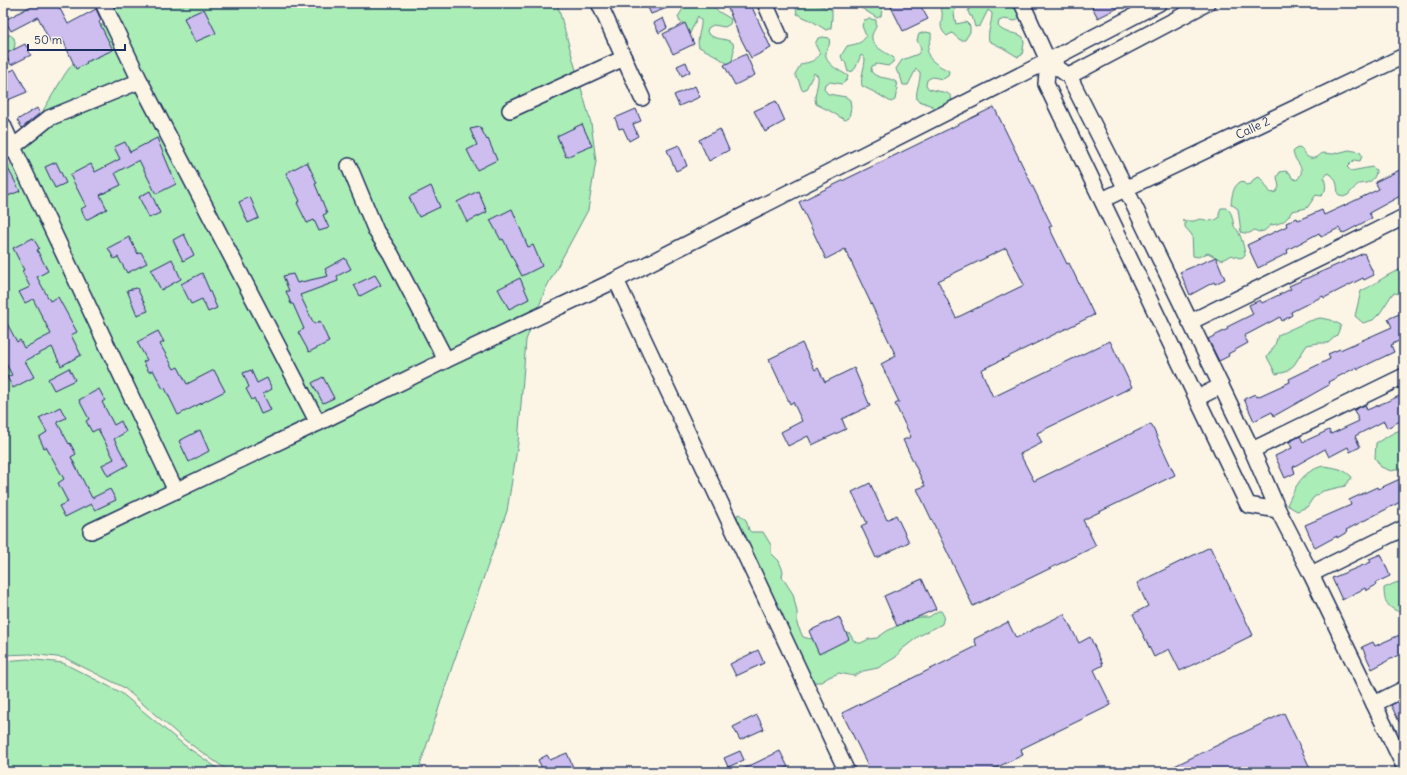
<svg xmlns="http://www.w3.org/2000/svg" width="1407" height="775" font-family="Delius,sans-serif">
<rect width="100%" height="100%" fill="#fcf5e5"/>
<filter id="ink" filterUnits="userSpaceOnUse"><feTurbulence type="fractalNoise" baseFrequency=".025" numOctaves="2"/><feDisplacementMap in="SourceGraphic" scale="8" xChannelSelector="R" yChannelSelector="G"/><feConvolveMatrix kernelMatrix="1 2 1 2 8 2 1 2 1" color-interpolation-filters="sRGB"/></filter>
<g filter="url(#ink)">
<path fill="#abedb6" stroke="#638e8a" d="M118 3H557L591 123 596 161 588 210 546 288 526 340 518 443 507 511 452 667 418 772H230L186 741 123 687 65 658 30 654 3 655V177L65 74Z
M698 3H711L716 10 731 19 730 24 725 27 713 25 708 28 707 32C714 41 725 37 733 43L734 50 732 61 728 64 713 54 699 47C696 38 702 29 701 20L698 16 690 33H685L682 22H680L678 17 684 7Z
M798 3C807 3 824 5 832 10V17L831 28 826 30 812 21 797 14 796 8Z
M850 3H883L881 16 877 18 863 9Z
M945 3 956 4 954 14 956 24 966 22 970 26V32L965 40H960L952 33 947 36C937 27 943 23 942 11L940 10Z
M973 3H1006L1021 13 1020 17 1015 21 1004 19 999 21 998 26C1005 35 1015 31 1023 37L1024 43 1022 55 1018 57 1003 48 989 41C987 32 992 23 992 13L988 10 980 26 975 27 972 16H970L968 11Z
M869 19 876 20C877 29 874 29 872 35 870 46 887 53 894 58L893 62 888 66 877 64 872 66 871 71C877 80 888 76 896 82L897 89 895 100 891 102 876 93 862 86C860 77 865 68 865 58L861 55 856 67 853 71 848 72 845 61H843L841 56 847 46C855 44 862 44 866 36L862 26 864 20Z
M925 32 931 33C932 41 929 42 928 49 925 60 942 67 949 71L948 76 943 79 932 77 927 80 926 85 929 89 947 93 951 96 952 102 946 116 932 106 917 100C915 90 921 82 920 72L916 69 908 85H903L900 75 898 74 896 69 902 60 918 54 921 49 917 40 919 34Z
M3 34 10 35 14 38 15 44 13 55 9 58 3 54Z
M823 37 829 38C831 47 827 46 826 53 824 64 841 71 848 76L847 80 842 84 830 82 825 84 824 89 828 94 846 97 850 100 851 107 849 118 845 120 830 111 816 104C813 95 819 86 818 76L814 73 806 89 802 90 798 79H797L795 74 801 64C809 62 815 62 820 54L815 44 818 38Z
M1297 148 1302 149C1306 160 1315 161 1322 153L1333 154 1349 150 1360 152 1362 156 1360 161 1354 160 1347 167 1351 171 1372 167 1376 170C1376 181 1367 184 1358 184L1348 195 1343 197 1338 194C1337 185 1337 177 1328 173L1324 178C1326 185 1327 191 1321 196L1316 195 1307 208 1292 211C1287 220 1282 224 1271 225L1264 231 1259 232 1254 230C1250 234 1247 234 1241 232L1238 209 1231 204C1232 195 1233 185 1242 181L1246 185 1251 184 1254 179 1259 177C1265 182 1266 187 1271 193L1276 192 1279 187 1277 177 1280 172 1285 171 1290 173 1292 178 1297 180C1308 167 1295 164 1293 152Z
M1221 208H1227C1233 214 1232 218 1234 226 1236 231 1235 226 1238 231 1241 236 1245 250 1245 256L1240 258 1231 255 1226 258 1221 260 1208 253 1198 257 1193 256 1192 235 1185 227V221H1182H1194L1200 219C1208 220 1211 223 1219 218V213Z
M1404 269V294L1393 293 1380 313 1373 320 1363 323 1355 316 1361 291C1375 285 1390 271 1404 269Z
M1320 318 1331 320 1341 325 1337 335 1328 343H1318L1307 345 1294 365 1286 372 1276 374 1267 357 1275 345 1278 335C1292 329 1306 321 1320 318Z
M1404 429V468L1391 471 1381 467 1375 458 1376 443 1395 432Z
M1323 466C1337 468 1342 468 1352 477L1345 486 1323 491 1313 498 1307 507 1297 511 1287 505C1296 486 1301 472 1323 466Z
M739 514 746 520 749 530 751 532H763L771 545V553L779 561 783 571 782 577 793 594 797 612V624L803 637C818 642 830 637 844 631L850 634 854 641 858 643H861L869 639 877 638 887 631 909 620 917 617H929L938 611H941L944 616 942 624 919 636 901 650 896 657 878 668 863 671 854 676 839 673 829 677 821 682H813L782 617 779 607 773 600 738 526 737 515Z
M1404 581V614C1389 608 1384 605 1384 588L1395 583Z
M28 659 63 663 120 692 184 745 223 772H3V661Z"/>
<path fill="#cdbeef" stroke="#1b2f5e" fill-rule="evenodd" d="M37 3H57L68 24 96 9 101 20 99 22 113 50 86 62 87 63 76 69 62 38 51 44 38 17 11 31 5 20Z
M646 3H678V4L651 14Z
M734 3H750L771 48 751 58 738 33 727 6Z
M889 3H919L928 19 903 31Z
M1090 3H1128L1098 18Z
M204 9 216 33 195 42 184 18Z
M663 18 667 28 659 33 654 23Z
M685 23 694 44 673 54 663 34Z
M25 44 31 55 11 65 5 54Z
M746 54 755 75 735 85 724 65Z
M686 62 690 72 682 76 677 66Z
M15 69 27 92 3 102V74Z
M695 86 700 97 679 106 674 95Z
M776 101 785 121 765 132 754 111Z
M994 107 1052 226 1049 227 1067 264 1069 263 1094 315 981 370 993 397 1110 341 1132 387 1037 433 1042 443 1020 454 1034 481 1151 424 1175 475 1083 520 1096 546 973 606 917 489 925 486 903 440 911 437 895 404 899 402 881 364 896 356 845 249 826 259 799 202ZM1006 248 1024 285 956 318 938 281Z
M37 108 40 113 22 128 17 120Z
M636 109 641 121 633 124 638 136 629 141 623 128 619 129 615 118Z
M582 124 592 146 566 157 557 136Z
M480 127 487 140 488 139 497 160 477 170 467 150 477 145 470 129Z
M720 129 729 150 709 161 699 140Z
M157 138 176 184 156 194 139 160 115 173 121 185 100 195 107 209 86 220 81 209 86 206 70 175 91 164 95 172 120 159 114 147 125 142 130 152Z
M679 145 687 166 676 171 667 150Z
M3 161H4L20 191 3 198Z
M56 162 66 183 55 188 45 167Z
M307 162 317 183 315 184 327 213 323 215 329 228 319 231 314 220 307 223 297 203 300 201 286 173Z
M1404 168V194L1369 213 1372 218 1342 234 1339 228 1321 237 1319 233 1287 250 1288 253 1258 268 1247 245 1287 226 1286 223 1297 218 1298 220 1322 210 1324 215 1352 202 1379 189 1375 182Z
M431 186 440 207 419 217 409 197Z
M150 191 160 213 149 218 139 197Z
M478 191 487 212 467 222 457 202Z
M250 197 259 218 248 223 239 202Z
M512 209 528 247 533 245 542 266 522 276 503 239 501 240 490 220Z
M184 234 194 255 183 261 173 240Z
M129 237 138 254 141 252 147 263 127 273 118 257 114 259 108 248Z
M33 238 39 248 37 250 48 271 37 277 50 301 58 297 77 332 71 335 81 355 61 366 52 347 25 361 34 377 13 388 7 377 12 375 3 358V316L17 342 20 340 24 348 51 334 33 299 25 303 19 292 30 287 22 271 24 270 13 248Z
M1364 253 1374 275 1364 280 1363 278 1324 298 1323 296 1291 312 1292 315 1282 321 1280 317 1244 336 1248 343 1228 354 1229 356 1219 361 1208 339 1228 329 1227 327 1253 314 1249 305 1260 300 1262 303 1291 289 1289 286Z
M1216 257 1225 279 1215 284 1214 282 1190 295 1180 272Z
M345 258 351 269 337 276 338 281 300 295 314 324 320 321 329 342 309 352 298 332 304 329 293 304H291L286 291H289L283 276 293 274 297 283 328 276 325 269Z
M172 259 181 279 161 290 151 270Z
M202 273 217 308 208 312 202 299 191 304 181 284Z
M375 275 381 285 360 296 354 285Z
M520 278 529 299 509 309 498 289Z
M137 288 148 311 137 315 127 290Z
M1399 314 1404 326V338L1391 345 1394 352 1358 369 1357 367 1328 382 1329 385 1274 416 1272 412 1254 421 1244 399 1255 394 1257 397 1290 382 1289 379 1330 359 1328 354 1340 349V350L1392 327 1388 319Z
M158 331 164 342 160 344 174 369 178 367 187 384 214 370 225 391 178 415 165 388 163 389 153 370 149 372 143 362 147 360 137 342Z
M802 343 815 370 818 368 825 382 854 368 870 406 842 419 846 429 812 445 808 436 788 446 781 432 802 421 793 402 790 404 769 359Z
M69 368 75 380 54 390 48 379Z
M251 370 257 383 267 378 272 389 263 394 271 410 261 414 254 398 252 400 246 389 249 387 243 373Z
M323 377 334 398 323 403 312 383Z
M99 389 105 400 102 402 114 425 121 421 126 432 114 439 128 465 108 476 102 465 114 459 98 429 92 432 86 421 89 419 79 400Z
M1404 394V419L1387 428 1384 421 1355 436 1360 447 1350 452 1348 447 1329 457 1325 449 1293 467 1295 473 1285 478 1275 456 1292 448 1289 442 1300 436 1303 442 1329 430 1331 434 1359 421 1354 410 1365 405 1367 410Z
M60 407 66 418 57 422 69 444 70 443 76 454 71 457 92 498 110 489 116 500 95 510 91 504 65 517 59 506 68 502 58 483 64 479 46 447 44 448 39 437 47 432 39 418Z
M200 430 209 451 189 462 179 441Z
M1400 479 1404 488V500L1346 530 1347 532 1337 538V536L1315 548 1305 525 1351 505 1349 500 1377 487 1378 489Z
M870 483 887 520 896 515 909 542 876 558 861 526 867 523 852 492Z
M1210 547 1253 635 1180 671 1169 649 1154 657 1133 614 1148 606 1137 583Z
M1381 554 1390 576 1375 583 1376 585 1366 591 1365 588 1342 600 1332 578 1371 562 1369 559Z
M922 579 936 609 897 626 884 596Z
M1064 614 1079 643 1090 637 1103 665 1094 670 1111 705 1021 749 1023 755 987 772H871L842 713 977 646 974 639 1008 622 1016 638Z
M839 617 849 639 819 654 809 631Z
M1404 633V652L1372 669 1362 647 1373 642 1375 646Z
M758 650 764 663 736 676 730 664Z
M1404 699V732L1391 705Z
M1284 713 1312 772H1162Z
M757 715 764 729 740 740 733 727Z
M740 751 744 760 728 767 724 758Z
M780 751 788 767 776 772H737Z
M567 753 575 772H544L538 760 547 755 550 760Z"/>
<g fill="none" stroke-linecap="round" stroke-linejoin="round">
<g stroke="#1b2f5e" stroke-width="18">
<g id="minor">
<path d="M103 3 140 81 318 423"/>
<path d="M599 3 642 98"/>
<path d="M765 3 780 37"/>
<path d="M1022 3 1048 61 1069 76 1126 189 1252 450 1278 510 1311 574 1404 766"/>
<path d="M1048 61 1046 84 1248 505 1278 510"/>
<path d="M1069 76 1207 3"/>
<path d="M140 81 49 118 13 147 176 491"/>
<path d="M510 110 624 58"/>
<path d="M3 125 13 147 3 152"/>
<path d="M349 166 376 231 391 254 446 360"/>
<path id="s1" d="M1102 200 1404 56"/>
<path d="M616 280 847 772"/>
<path d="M1190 322 1404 217"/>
<path d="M1197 398 1221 386"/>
<path d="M1252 450 1404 376"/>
<path d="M91 531 318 423 446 360 616 280 1048 61 1159 3"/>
<path d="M1311 574 1404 528"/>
<path d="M1374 704 1404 689"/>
</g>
</g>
<use href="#minor" stroke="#fcf5e5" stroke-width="15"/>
</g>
</g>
<g text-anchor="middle" stroke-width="3" stroke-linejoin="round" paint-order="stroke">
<g font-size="12" fill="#1b2f5e" stroke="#fcf5e5">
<text dy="4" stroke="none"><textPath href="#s1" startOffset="167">Calle 2</textPath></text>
</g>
</g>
<rect width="1407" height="775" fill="none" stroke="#fcf5e5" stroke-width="16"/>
<rect x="8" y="8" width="1391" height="759" fill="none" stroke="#1b2f5e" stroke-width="1.5" filter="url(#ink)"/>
<path d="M28 44v6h97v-6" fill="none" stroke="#1b2f5e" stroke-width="2"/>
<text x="34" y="44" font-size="12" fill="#1b2f5e" stroke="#fcf5e5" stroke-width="3" paint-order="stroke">50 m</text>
</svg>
